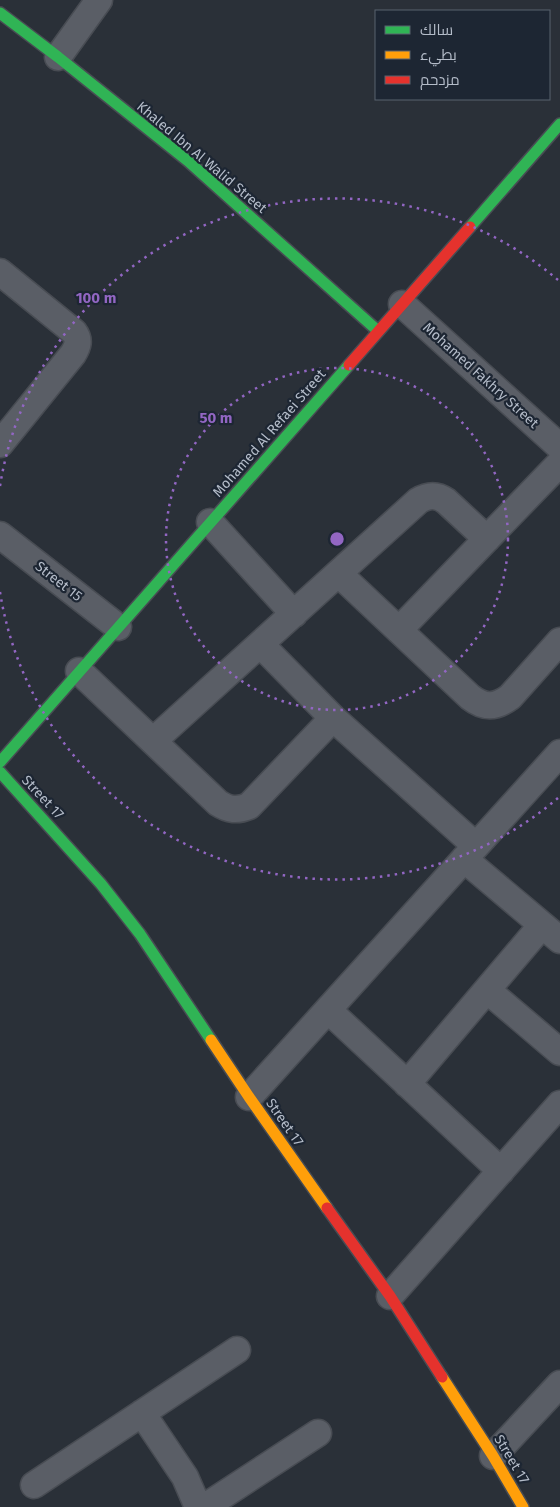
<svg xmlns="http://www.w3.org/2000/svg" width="560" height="1507" font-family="'Fira Sans',Cairo,sans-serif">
<rect width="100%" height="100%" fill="#2a3038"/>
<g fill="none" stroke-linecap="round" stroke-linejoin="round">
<g stroke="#484c53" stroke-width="29">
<path id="street" d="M58 57 99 0
M0 272 74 332C80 340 78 346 73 354L0 444
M402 304 560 447
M210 522 294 614
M0 535 118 627
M339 574 470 697C484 708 495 708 510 697L560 641
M399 630 560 463
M261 645 333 718 476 846
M79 671 218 803C229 810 237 811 249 806L333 718
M153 741 418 501C428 495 436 494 446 501L487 539
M464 859 560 940
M487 990 560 1052
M328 1010 501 1171
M407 1084 542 925
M249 1097 560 753
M390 1296 560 1104
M142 1413 185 1477 198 1507
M493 1456 560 1384
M34 1485 237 1350
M205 1507 318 1433"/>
</g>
<g stroke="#484c53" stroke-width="14">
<path id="fast" d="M0 13 58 57 188 161 378 331
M470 227 560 124
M0 762 349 365
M0 772 101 884 140 934 211 1040"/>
</g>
<g stroke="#484c53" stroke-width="14">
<path id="slow" d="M211 1040 249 1097 327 1208
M442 1377 493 1456 523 1507"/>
</g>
<g stroke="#484c53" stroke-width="14">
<path id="jam" d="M349 365 470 227
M327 1208 390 1296 442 1377"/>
</g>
<use href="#street" stroke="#5a5e66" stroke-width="26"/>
<use href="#fast" stroke="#30b455" stroke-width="11"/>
<use href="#slow" stroke="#ff9f0a" stroke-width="11"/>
<use href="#jam" stroke="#e5322d" stroke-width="11"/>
</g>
<g fill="none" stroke="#9266c3" stroke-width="2.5" stroke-dasharray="2.5 5">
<circle cx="337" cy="539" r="171"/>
<path d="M558 798A341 341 0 0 1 0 592M0 486A341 341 0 0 1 558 280"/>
</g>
<g text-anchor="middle" stroke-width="4.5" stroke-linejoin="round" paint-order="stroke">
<g font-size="14" fill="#b4bcc9" stroke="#1d2633">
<text transform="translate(202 157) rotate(40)" y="5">Khaled Ibn Al Walid Street</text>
<text transform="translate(481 375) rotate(42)" y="5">Mohamed Fakhry Street</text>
<text transform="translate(269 433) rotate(-49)" y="5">Mohamed Al Refaei Street</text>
<text transform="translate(59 581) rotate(38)" y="5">Street 15</text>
<text transform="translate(43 797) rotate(47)" y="5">Street 17</text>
<text transform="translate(285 1122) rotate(55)" y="5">Street 17</text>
<text transform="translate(512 1459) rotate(59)" y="5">Street 17</text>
</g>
</g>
<circle cx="337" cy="539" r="8" fill="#9266c3" stroke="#1d2633" stroke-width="2.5"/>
<g font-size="15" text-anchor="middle" font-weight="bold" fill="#9266c3" stroke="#1d2633" stroke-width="4.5" stroke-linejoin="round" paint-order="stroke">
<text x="96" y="303">100 m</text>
<text x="216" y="423">50 m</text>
</g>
<rect x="375" y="10" width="175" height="90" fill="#1d2633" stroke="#59626f"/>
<rect x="385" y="26" width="25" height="8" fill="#30b455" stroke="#59626f"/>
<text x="420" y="35" font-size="15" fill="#b4bcc9">سالك</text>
<rect x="385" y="51" width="25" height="8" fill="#ff9f0a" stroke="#59626f"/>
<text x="420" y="60" font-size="15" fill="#b4bcc9">بطيء</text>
<rect x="385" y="76" width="25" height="8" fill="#e5322d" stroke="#59626f"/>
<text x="420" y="85" font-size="15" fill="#b4bcc9">مزدحم</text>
</svg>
